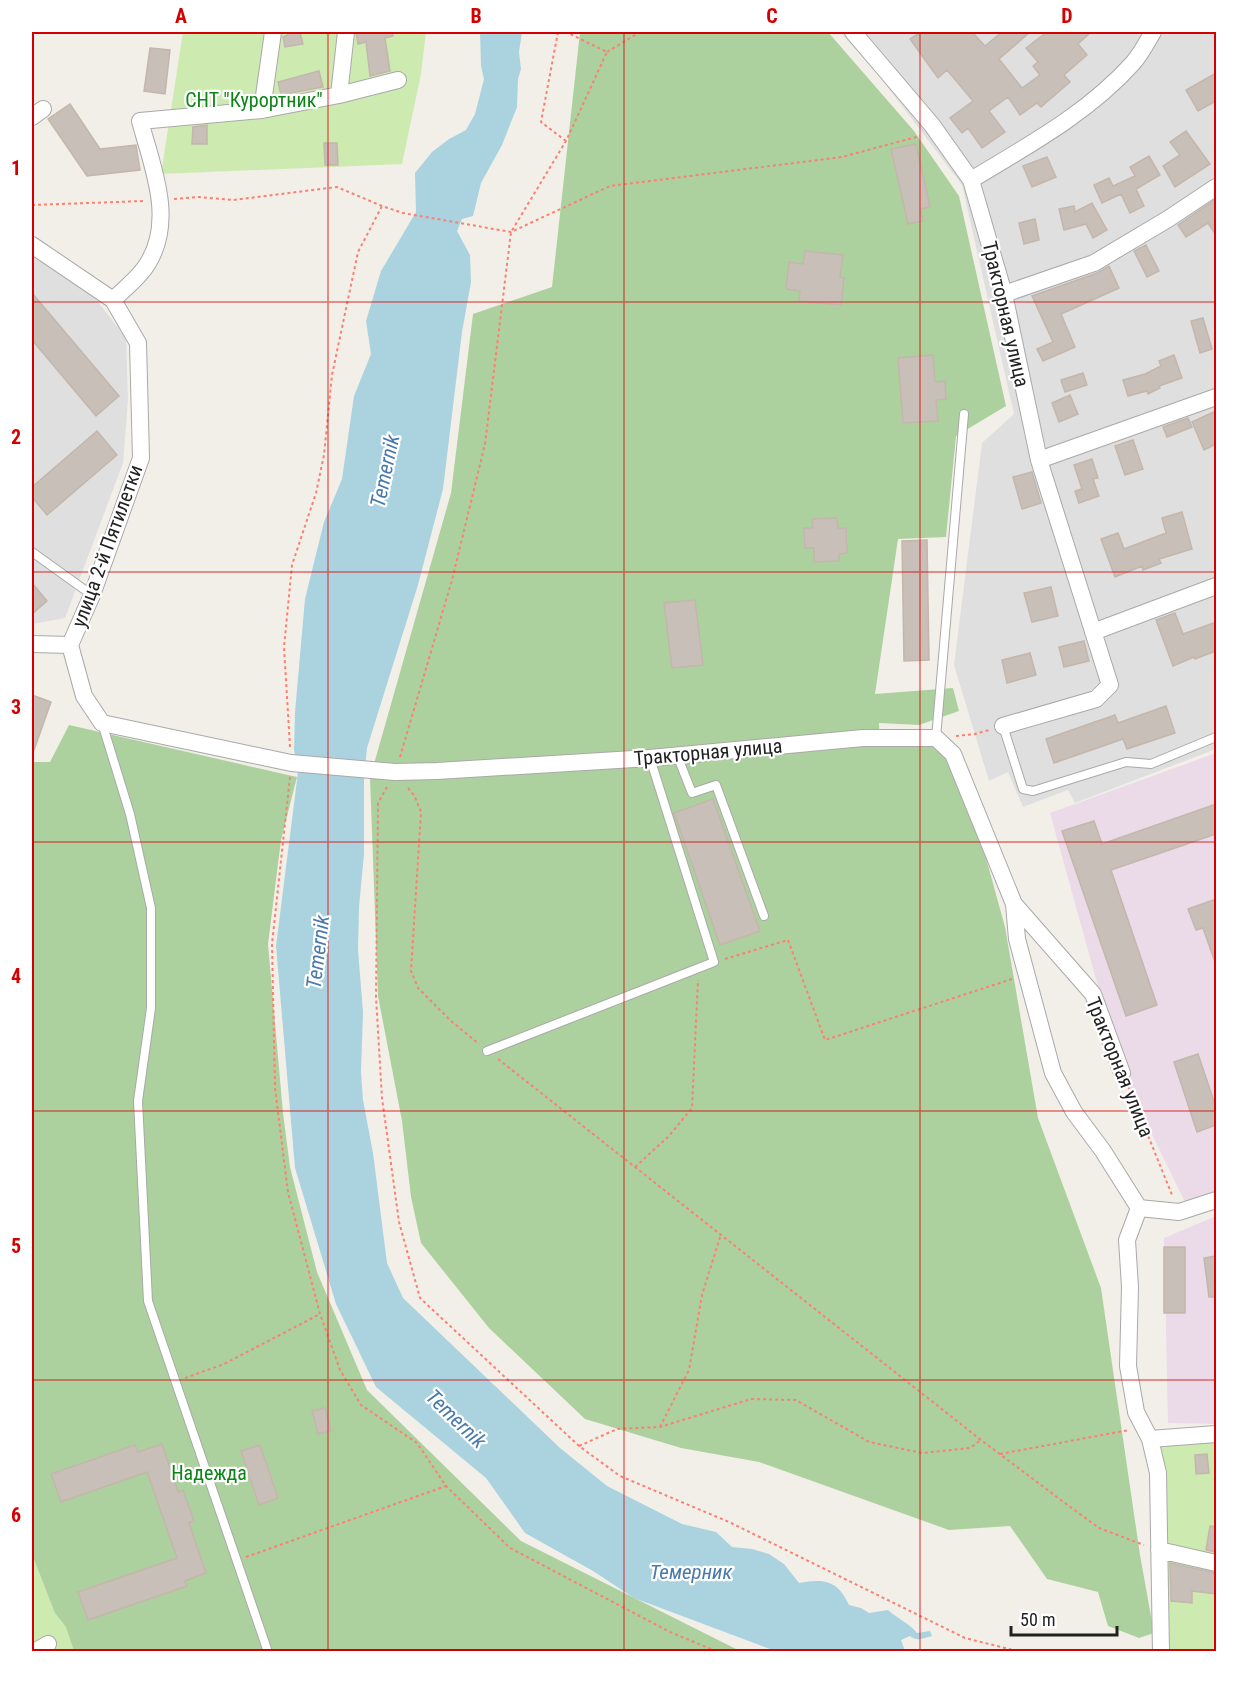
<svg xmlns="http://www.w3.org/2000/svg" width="1248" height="1683" font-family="'Roboto Condensed',sans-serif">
<rect width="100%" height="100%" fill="#f2efe9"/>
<path fill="#e0dfdf" d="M840 32H1216V749L1075 803 1068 790 1023 807 1008 772 989 781 954 665 982 443 1014 414 962 185 880 77Z
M32 253 91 293 126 338 128 400 123 463 65 618 32 624Z"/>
<path fill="#ebdbe8" d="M1216 753V1192L1185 1202 1122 1073 1050 813Z
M1216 1216V1424L1168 1423 1164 1238Z"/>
<path fill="#cdebb0" d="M183 32H426L421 74 402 164 161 174Z
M1216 1429V1651H1158L1157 1440Z
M32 1552 69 1622 79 1651H32Z"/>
<path fill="#add19e" d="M580 32H828L914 131 959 196 1006 406 956 436 946 537 898 539 875 694 953 688 959 711 919 725 879 723 880 745 936 747 958 775 978 829 1005 927 1038 1118 1101 1288 1140 1555 1154 1633 1139 1638 1108 1626 1098 1592 1047 1579 1010 1526 949 1530 759 1462 681 1448 585 1419 489 1328 421 1243 411 1197 402 1121 378 996 370 778 451 493 473 314 552 287Z
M69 725 297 777 281 840 268 944 283 1113 290 1167 317 1272 367 1390 521 1541 740 1651H74L66 1627 55 1613 32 1554V762H50Z"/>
<path fill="#aad3df" d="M480 32H522L519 52 521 69 518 79 517 107 502 145 481 183 473 216 462 219 457 231 470 255 471 282 462 332 443 489 418 585 367 748 364 779V854L359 907 358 950 363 1012 361 1072 363 1100 373 1153 387 1263 403 1298 560 1448 607 1486 682 1524 716 1532 732 1547 752 1549 769 1554 784 1564 799 1583C825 1578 838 1581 849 1605L861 1608 869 1613 888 1610C898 1619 909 1623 917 1633L930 1631 932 1636C924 1638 917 1642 910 1636L901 1640 905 1651H775L634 1598 593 1571 525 1533 486 1478 376 1387 336 1304 295 1168 276 946 298 772 294 750 295 712 305 599 324 522 342 479 354 396 371 354 366 321 381 271 416 212 415 173 432 152 449 139 466 130 475 114 484 79 481 66Z"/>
<path fill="#c7bfb8" stroke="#c4b6ab" stroke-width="1.5" d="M287 32H300L303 44 285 47 283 37 288 35Z
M356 32H392L393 36 385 38 390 71 370 76 366 42 358 44Z
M921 32H972L985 46 1002 32H1030L999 59 1022 88 1040 75 1033 66 1038 62 1026 48 1047 32H1091L1078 44 1087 55 1064 75 1070 82 1041 107 1037 103 1020 115 1008 97 989 111 1005 132 982 148 968 128 962 133 950 118 973 101 947 70 938 78 910 39Z
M150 48 170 50 165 94 144 91Z
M319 71 323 87 281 95 278 82Z
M1216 73V101L1198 111 1186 90Z
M70 104 100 149 136 145 140 170 87 176 48 119Z
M207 125V144H192L193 127Z
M1186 131 1210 164 1175 187 1163 166 1180 155 1170 142Z
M324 143H337L338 165H325Z
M916 144 930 207 920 209 923 221 908 224 891 149Z
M1149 156 1160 175 1136 189 1144 206 1130 213 1121 194 1102 203 1094 185 1109 178 1113 186 1135 176 1130 167Z
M1047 157 1056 177 1032 187 1023 166Z
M1216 199V235L1208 223 1186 237 1178 225Z
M1092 203 1107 230 1093 238 1086 224 1064 230 1059 209 1074 206 1075 212Z
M1035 219 1039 240 1024 244 1019 223Z
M1146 245 1159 271 1147 277 1134 251Z
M805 251 843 255 840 277 844 278 841 305 799 301 800 291 786 289 789 262 803 264Z
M1109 266 1119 288 1061 314 1075 347 1043 361 1037 349 1053 342 1032 296 1097 273Z
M32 293 119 396 96 416 32 340Z
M1203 318 1212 349 1200 353 1191 321Z
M933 355 935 382 945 381 946 399 936 400 938 421 903 423 898 358Z
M1174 355 1182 378 1159 386 1160 388 1148 394 1147 391 1128 396 1123 380 1145 374 1161 366 1159 361Z
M1083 373 1087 385 1065 392 1061 380Z
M1070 395 1078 414 1059 422 1052 403Z
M1216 411V444L1204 450 1192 422Z
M1188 418 1192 427 1167 437 1163 427Z
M97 431 117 455 47 515 32 497V487Z
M1133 440 1143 469 1125 475 1115 446Z
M1092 459 1098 478 1093 479 1099 496 1079 503 1075 491 1082 489 1074 465Z
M1032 472 1041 503 1022 509 1013 477Z
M1182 512 1192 549 1159 559 1161 563 1143 570 1142 566 1115 577 1101 539 1118 533 1124 549 1166 533 1162 518Z
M837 518 838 528H846L847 553 839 554V561L814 562V548H805L804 528H813L812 519Z
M927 540 929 660 904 661 902 541Z
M32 583 47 601 32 614Z
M1051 587 1058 616 1032 622 1024 593Z
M695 600 703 665 672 668 664 603Z
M1175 613 1183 634 1216 622V651L1195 659 1194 657 1173 666 1156 620Z
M1084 641 1089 661 1064 667 1059 647Z
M1030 653 1036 675 1007 683 1002 660Z
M32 695 51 702 33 753H32Z
M1166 706 1175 733 1127 749 1123 739 1054 763 1046 739 1115 715 1118 723Z
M713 799 760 931 720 945 674 813Z
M1216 804V834L1111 870 1157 1005 1126 1016 1062 831 1094 821 1102 844Z
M1216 899V962H1215L1203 928 1196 930 1188 909Z
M1198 1054 1216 1107V1125L1197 1132 1174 1062Z
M1164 1247H1185V1313H1164Z
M1216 1256V1297H1209L1204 1258Z
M325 1408 331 1431 318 1434 312 1411Z
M162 1444 178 1492 183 1490 194 1521 189 1523 206 1573 185 1581 187 1586 88 1620 78 1592 177 1558 147 1472 61 1502 51 1474 135 1445 138 1452Z
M260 1445 278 1498 259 1505 241 1451Z
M1207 1454 1209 1473 1196 1474 1195 1455Z
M1210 1526 1216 1527V1552L1206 1550Z
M1170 1563 1216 1573V1594L1192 1591V1603L1171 1601Z"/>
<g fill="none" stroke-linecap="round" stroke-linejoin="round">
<g stroke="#a9a9a9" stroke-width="10">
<path id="service" d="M32 552 92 595
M102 723 130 814 151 908V1008L138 1101 148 1301 268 1652
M1003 726 1023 789 1033 791 1126 762 1151 764 1216 737
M936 738 964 414
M677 755 692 793 716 785 764 916
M487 1051 714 962 650 758"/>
</g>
<g stroke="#a9a9a9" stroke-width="18">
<path id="minor" d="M853 32 932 125 971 180 1004 294 1039 460 1110 685 1096 699 1003 726
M339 95 346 32
M262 110 273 32
M32 117 43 109
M971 180C1029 145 1088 113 1133 63 1141 54 1147 42 1153 32
M32 245 113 300 138 343 141 458 92 595 70 645 32 644
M1004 294 1094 263 1168 219 1216 187
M113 300C124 289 140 277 148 263 175 219 152 166 140 121L262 110 339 95 398 80
M1039 460 1216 397
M1093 632 1216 586
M70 645 84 696 102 723 291 763 395 772 437 771 650 758 863 738H936L953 754 1014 904 1093 994 1122 1073
M1014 904 1017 939 1053 1073 1074 1112 1103 1151 1139 1208
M1139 1208 1127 1240 1130 1287 1128 1366 1136 1412 1150 1439 1158 1473 1161 1652
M1139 1208 1179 1212 1216 1200
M1150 1439 1216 1434
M1159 1550 1216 1563
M34 1652 48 1644"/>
</g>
<path stroke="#fa8072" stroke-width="2" stroke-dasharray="3 3" stroke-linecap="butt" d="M558 32 541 122 566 141
M607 52 640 32
M174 199 199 197 233 200 337 187 382 206 403 213 511 232 610 186 842 157 920 136
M32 205 144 201
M956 736 975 734 989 730
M290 747 284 647 292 565 316 493 324 455 332 375 358 252 382 206
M400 757 452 580 485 444 511 232 566 141 607 52 566 32
M290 777 272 944 275 1088 288 1192 320 1314 340 1370 361 1405 417 1443 446 1486 510 1548 670 1632 718 1652
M387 787 378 803 376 997 382 1098 399 1222 420 1298 579 1446 620 1476 729 1522 965 1638 1021 1652
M408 788 414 795 421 812 411 971 418 988 451 1021 479 1044
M725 959 788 940 825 1040 1012 979
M498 1059 981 1440 1069 1506 1099 1528 1144 1545
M1128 1086 1172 1195
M635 1167 669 1136 692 1108 698 980
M185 1378 224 1364 320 1314
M660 1427 689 1370 702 1295 721 1234
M579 1446 617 1429 660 1427 751 1399 796 1400 869 1442 922 1453 970 1448 981 1440
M1000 1454 1129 1430
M246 1557 446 1486"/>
<use href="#service" stroke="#fff" stroke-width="8"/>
<use href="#minor" stroke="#fff" stroke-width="16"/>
</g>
<path fill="none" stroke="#d40000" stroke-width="1.5" stroke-opacity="0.55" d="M328 32V1652M624 32V1652M920 32V1652M32 302H1216M32 572H1216M32 842H1216M32 1111H1216M32 1380H1216"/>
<g text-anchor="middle" stroke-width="4.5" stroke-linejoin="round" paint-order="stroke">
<g font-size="20" fill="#0c8416" stroke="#fff">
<text x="254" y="107">СНТ "Курортник"</text>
<text x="209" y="1480">Надежда</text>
</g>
<g font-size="20" fill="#222" stroke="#fff">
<text transform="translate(1006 314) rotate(77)" y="7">Тракторная улица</text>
<text transform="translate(107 546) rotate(-70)" y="7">улица 2-й Пятилетки</text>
<text transform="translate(708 752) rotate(-5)" y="7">Тракторная улица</text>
<text transform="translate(1120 1067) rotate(68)" y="7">Тракторная улица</text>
</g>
<g font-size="21" font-style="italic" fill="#4a7aab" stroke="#fff">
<text transform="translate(385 471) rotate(-78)" y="7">Temernik</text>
<text transform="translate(318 952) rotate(-83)" y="7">Temernik</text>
<text transform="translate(456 1419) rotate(44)" y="7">Temernik</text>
<text x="691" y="1579">Темерник</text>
</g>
</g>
<rect width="1248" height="1683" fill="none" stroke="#ffffff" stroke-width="66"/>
<path d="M1011 1626v9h106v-9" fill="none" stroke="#222222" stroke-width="3"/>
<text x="1020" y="1626" font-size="18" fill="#222222" stroke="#ffffff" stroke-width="4.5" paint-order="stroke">50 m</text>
<rect x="33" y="33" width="1182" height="1617" fill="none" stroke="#d40000" stroke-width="2"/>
<g font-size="20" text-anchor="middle" font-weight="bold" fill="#d40000">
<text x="181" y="23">A</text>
<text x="476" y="23">B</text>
<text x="772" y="23">C</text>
<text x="1067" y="23">D</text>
<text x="16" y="175">1</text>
<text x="16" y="444">2</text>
<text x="16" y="714">3</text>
<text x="16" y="983">4</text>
<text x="16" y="1253">5</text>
<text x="16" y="1522">6</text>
</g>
</svg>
